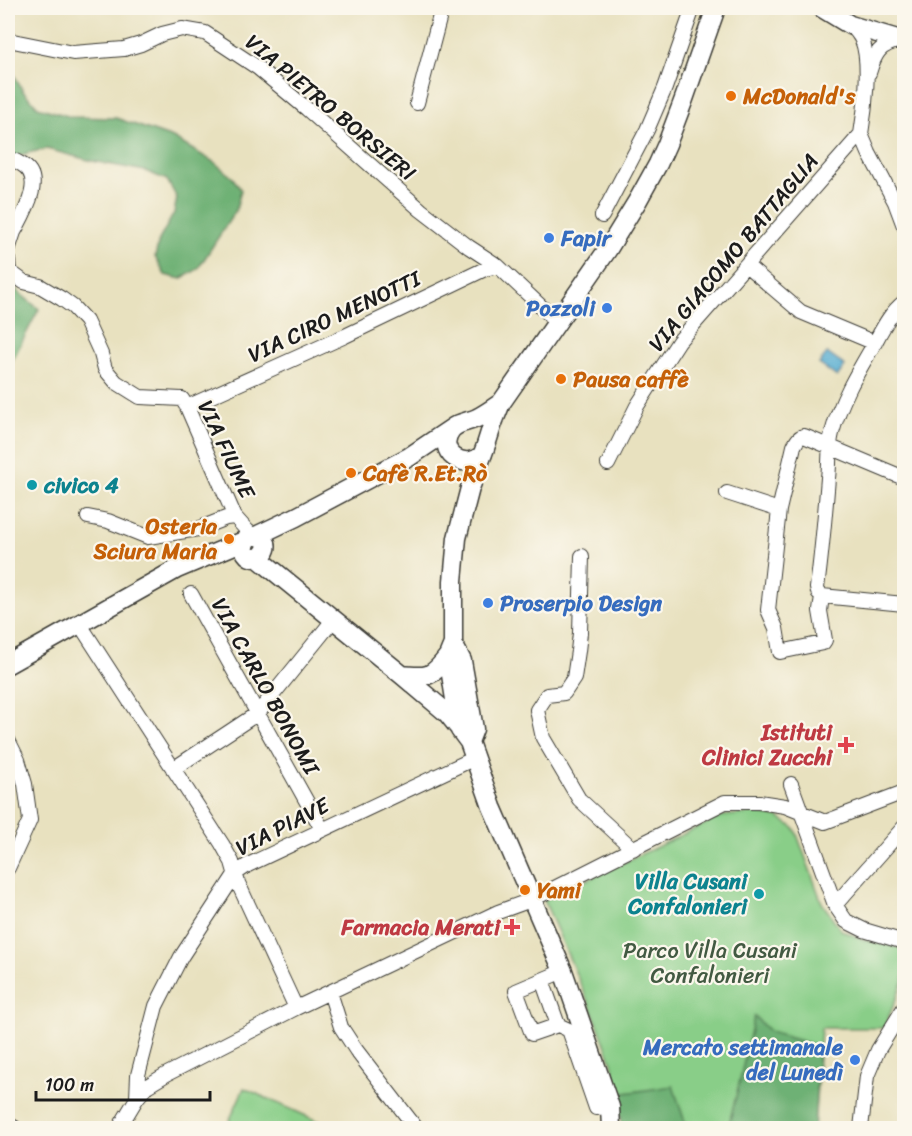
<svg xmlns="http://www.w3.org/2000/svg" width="912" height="1136" font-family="Sriracha,sans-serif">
<rect width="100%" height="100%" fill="#fbf7ec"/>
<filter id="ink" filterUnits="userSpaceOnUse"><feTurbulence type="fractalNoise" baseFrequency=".0167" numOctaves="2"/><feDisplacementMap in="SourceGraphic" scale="12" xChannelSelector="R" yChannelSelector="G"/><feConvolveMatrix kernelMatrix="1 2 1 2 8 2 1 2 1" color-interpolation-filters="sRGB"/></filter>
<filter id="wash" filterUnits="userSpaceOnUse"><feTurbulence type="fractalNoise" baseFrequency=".008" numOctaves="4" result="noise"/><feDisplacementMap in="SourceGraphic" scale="24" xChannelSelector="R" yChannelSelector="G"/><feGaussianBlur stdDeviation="1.35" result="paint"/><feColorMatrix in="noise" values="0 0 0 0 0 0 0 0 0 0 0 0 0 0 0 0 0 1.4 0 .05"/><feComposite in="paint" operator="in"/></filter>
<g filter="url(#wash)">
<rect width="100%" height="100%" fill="#e8e1bf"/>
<path fill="#89ce88" stroke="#527552" stroke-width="1.5" d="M753 813 778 817 795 829 822 903 841 930 861 939 904 949V980L884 1028H821L814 1128H623L618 1094 612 1063 596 1020 544 900 722 816Z
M244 1088 333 1128H226Z"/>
<path fill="#6eb174" stroke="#456648" stroke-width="1.5" d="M8 68 13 73 23 91 38 107 71 117 116 118 173 138 214 162 233 178 241 190 236 210 198 269 181 279 165 275 155 257 159 240 174 213 177 198 167 180 145 171 92 161 47 149 27 153 12 159H8Z
M8 277 18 292 39 309 8 369Z
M754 1016 770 1032 819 1046 814 1128H728L740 1080Z
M673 1086 687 1128H622L618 1094Z"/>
<path fill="#53abd0" stroke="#386476" stroke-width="1.5" d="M827 353 845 366 837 377 819 364Z"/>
</g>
<g filter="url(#ink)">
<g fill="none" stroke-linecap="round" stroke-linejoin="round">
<g stroke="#3b3a34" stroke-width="16">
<path id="street" d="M850 25C855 29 859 34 862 40 871 61 865 111 861 134
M8 40 73 53 124 49 141 44 162 34 182 29 205 33 258 68 307 109 421 210 469 247 498 266 548 313 557 324
M869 73C875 53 879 45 901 40
M417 103 442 8
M861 134 869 153 895 202 904 226
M8 159C13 159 16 161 21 164 47 177 23 215 14 232 12 238 10 244 8 250
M602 216 647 130 665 88 693 8
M8 259 9 271 24 282 40 286 62 299 73 307 86 321 101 354 105 369 116 382 140 397 182 399 187 407 235 517 252 536
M746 265 801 312 875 343
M904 302C889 314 882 330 873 346 857 373 840 402 832 433 828 448 830 463 828 478 825 515 822 551 817 588L818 592 822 596 820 611 825 640 823 643 780 652 776 628 768 610 779 510 794 446C797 441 798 437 804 436L904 478
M187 407 345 336 485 269 498 266
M608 464 637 406 679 341 861 134
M727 493 779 510
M88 517 108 521 148 537 198 529 226 518 235 517
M582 556 580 633 578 651 574 678 564 693 547 695 537 710 543 738 579 799 633 849
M191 594 322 829
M822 596 904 604
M79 623 222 844 232 862 238 883 296 1008
M8 740 18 760 25 784 30 820 8 868
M173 769 258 713 334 619
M791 784 835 905 846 921 864 930 904 942
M835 905 904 827
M542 980 558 1025 532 1034 516 991 563 971
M330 992 341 1027 356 1050 416 1128
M558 1025 569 1030 596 1108 610 1107
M137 1098 138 1075 156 1006 181 957 236 873 248 865 475 758
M8 1124 15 1128
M119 1128 137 1098 147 1086 167 1074 296 1008 498 912 531 900 725 802H759L785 806 825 822 904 792
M861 1128 867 1076 878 1050 904 1008"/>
</g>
<g stroke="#3b3a34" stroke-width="21">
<path id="secondary" d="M822 8 850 25 904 41
M483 454C464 473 435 451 451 430 457 422 468 422 477 418 485 414 493 408 501 403
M256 536 296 517 409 457 455 426
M258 558 402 675 447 713 459 728
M453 644 462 661 474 729 469 742
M8 664 177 569 246 540C262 527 276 548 258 558 247 559 241 550 246 540
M402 675C428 678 432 677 448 656
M611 1128 610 1107 563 971 492 807 469 742 460 730 448 656 453 644V581L457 538 470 488 485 448 493 423 501 403 608 249 638 200 658 164 667 144 684 99 716 8"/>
</g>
<use href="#street" stroke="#fff" stroke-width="14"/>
<use href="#secondary" stroke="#fff" stroke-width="18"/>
</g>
</g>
<g fill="#e8710a" stroke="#fbf7ec" stroke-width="2">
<circle cx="731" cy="96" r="6"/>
<circle cx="561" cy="379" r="6"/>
<circle cx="351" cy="473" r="6"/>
<circle cx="229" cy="539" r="6"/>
<circle cx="525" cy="890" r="6"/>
</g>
<g fill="#3f7fe0" stroke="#fbf7ec" stroke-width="2">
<circle cx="549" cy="238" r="6"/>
<circle cx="607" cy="308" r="6"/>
<circle cx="488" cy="603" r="6"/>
<circle cx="855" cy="1060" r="6"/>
</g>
<g fill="#0f9aa8" stroke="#fbf7ec" stroke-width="2">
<circle cx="32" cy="485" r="6"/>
<circle cx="759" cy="894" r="6"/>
</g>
<g fill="#e0444e" stroke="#fbf7ec" stroke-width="2">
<path d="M843 736h6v6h6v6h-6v6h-6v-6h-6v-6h6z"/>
<path d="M509 918h6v6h6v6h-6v6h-6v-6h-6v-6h6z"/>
</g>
<g text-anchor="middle" stroke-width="4.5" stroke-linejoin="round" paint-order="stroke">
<g font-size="22" font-weight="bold" fill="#c56008" stroke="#fbf7ec" text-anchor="start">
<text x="743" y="104">McDonald's</text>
<text x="573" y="387">Pausa caffè</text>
<text x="363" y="481">Cafè R.Et.Rò</text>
<text x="217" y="534" text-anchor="end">Osteria<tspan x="217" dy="25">Sciura Maria</tspan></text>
<text x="537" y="898">Yami</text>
</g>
<g font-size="22" fill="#1c1c1c" stroke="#fbf7ec">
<text transform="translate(331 107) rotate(40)" y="8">VIA PIETRO BORSIERI</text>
<text transform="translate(733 252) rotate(-50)" y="8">VIA GIACOMO BATTAGLIA</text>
<text transform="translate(334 316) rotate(-25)" y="8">VIA CIRO MENOTTI</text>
<text transform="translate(227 449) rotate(65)" y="8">VIA FIUME</text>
<text transform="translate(266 686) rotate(61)" y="8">VIA CARLO BONOMI</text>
<text transform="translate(282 826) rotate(-27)" y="8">VIA PIAVE</text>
</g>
<g font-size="22" font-weight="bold" fill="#366cbe" stroke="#fbf7ec" text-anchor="start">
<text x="561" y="246">Fapir</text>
<text x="595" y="316" text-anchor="end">Pozzoli</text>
<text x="500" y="611">Proserpio Design</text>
<text x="843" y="1055" text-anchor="end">Mercato settimanale<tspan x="843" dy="25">del Lunedì</tspan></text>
</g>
<g font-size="22" font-weight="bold" fill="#0d838f" stroke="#fbf7ec" text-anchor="start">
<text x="44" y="493">civico 4</text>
<text x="747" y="889" text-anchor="end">Villa Cusani<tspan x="747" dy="25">Confalonieri</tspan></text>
</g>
<g font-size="22" font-weight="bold" fill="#be3a42" stroke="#fbf7ec" text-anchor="end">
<text x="832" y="740">Istituti<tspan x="832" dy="25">Clinici Zucchi</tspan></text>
<text x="500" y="935">Farmacia Merati</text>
</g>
<g font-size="22" fill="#425a42" stroke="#fbf7ec">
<text x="710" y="958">Parco Villa Cusani<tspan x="710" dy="25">Confalonieri</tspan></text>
</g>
</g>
<rect width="912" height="1136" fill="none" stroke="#fbf7ec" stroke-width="30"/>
<path d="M36 1091v9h174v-9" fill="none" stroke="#1c1c1c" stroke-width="3"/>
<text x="45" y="1091" font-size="18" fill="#1c1c1c" stroke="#fbf7ec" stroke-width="4.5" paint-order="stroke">100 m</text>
</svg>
